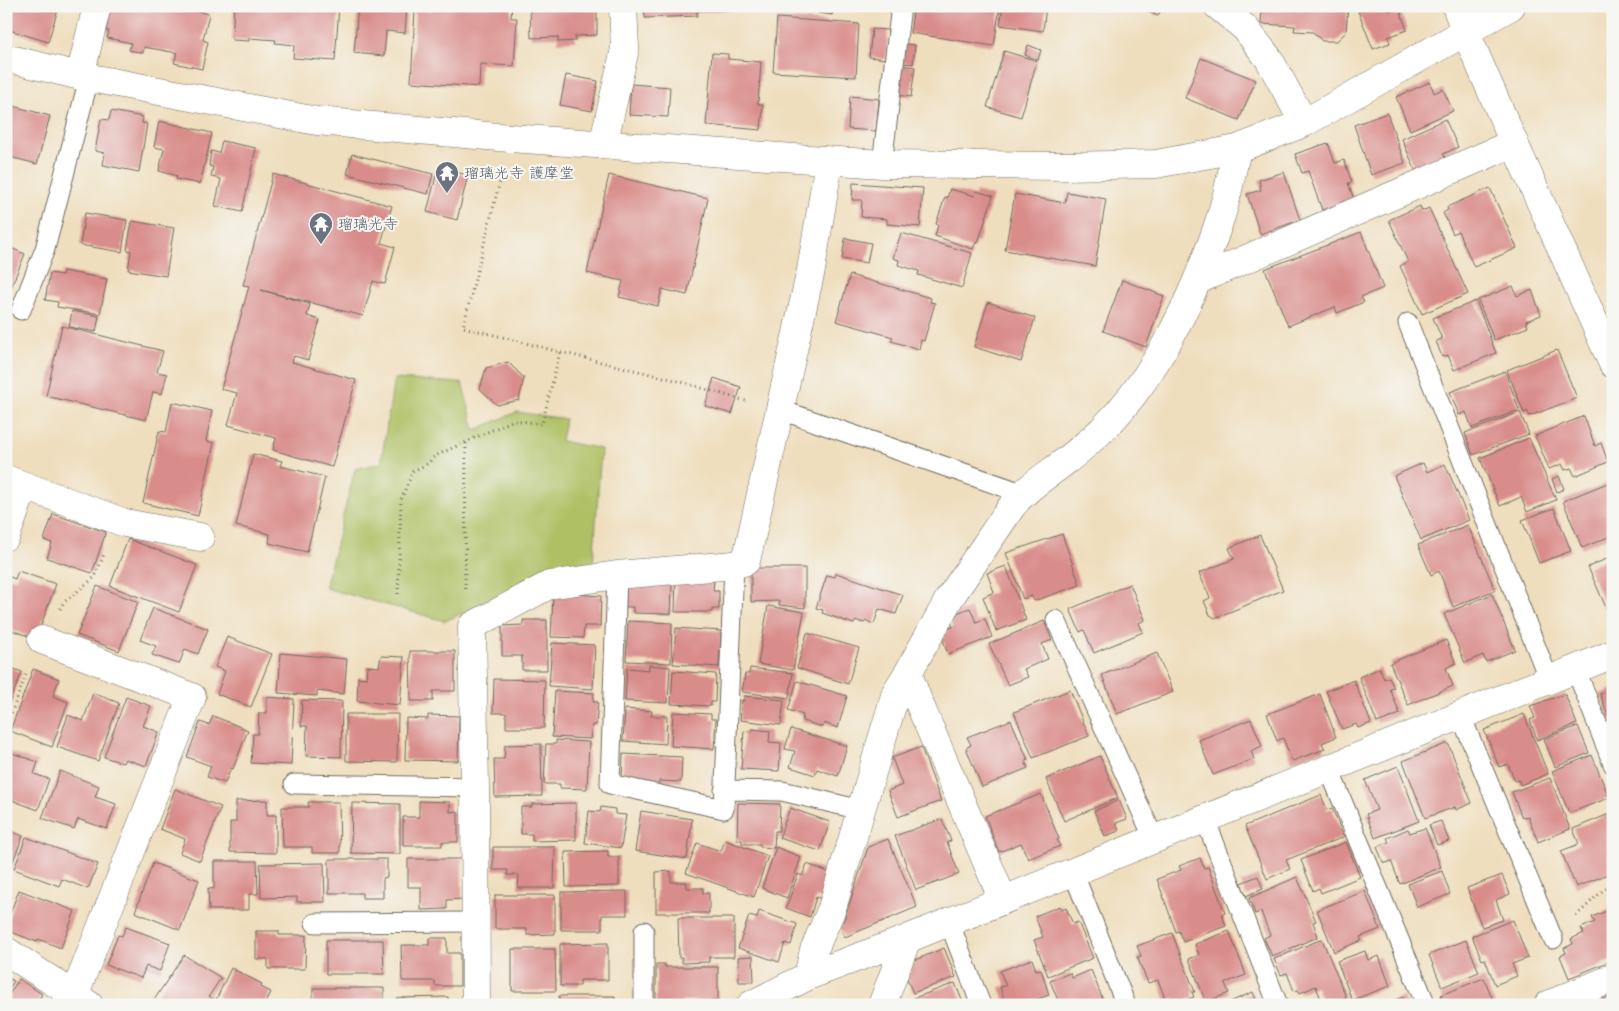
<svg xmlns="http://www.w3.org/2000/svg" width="1619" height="1011" font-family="'Playpen Sans','Klee One',sans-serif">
<rect width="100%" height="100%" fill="#f6f6f2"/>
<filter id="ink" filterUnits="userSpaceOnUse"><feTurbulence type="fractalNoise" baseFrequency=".02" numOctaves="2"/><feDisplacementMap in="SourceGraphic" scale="10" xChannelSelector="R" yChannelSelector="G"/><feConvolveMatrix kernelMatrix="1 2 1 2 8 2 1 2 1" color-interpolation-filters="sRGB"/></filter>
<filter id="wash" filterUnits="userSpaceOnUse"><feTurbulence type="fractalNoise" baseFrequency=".0096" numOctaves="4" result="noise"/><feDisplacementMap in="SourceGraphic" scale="20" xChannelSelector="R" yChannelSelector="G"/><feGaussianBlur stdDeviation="1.12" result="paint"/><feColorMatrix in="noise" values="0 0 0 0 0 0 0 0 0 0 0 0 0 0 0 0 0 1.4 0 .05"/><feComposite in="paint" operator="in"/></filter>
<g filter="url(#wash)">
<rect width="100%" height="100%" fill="#efdebd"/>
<path fill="#aec064" stroke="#6c7648" d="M394 379 462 383 475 430 517 412 565 419 561 441 601 449 593 567 543 577 445 621 325 588 355 469 381 463Z"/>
<g id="blocks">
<path fill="#d98d8b" d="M6 6H59L48 42 6 29Z
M111 6H175L209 14 203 40 208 42 202 69 174 63 177 53 144 47 143 53 129 50 131 43 107 38 109 31H106Z
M234 6H339L335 61 293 58 294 45 275 43 276 40 249 38V41L232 40Z
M358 6H407L405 33 386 31 384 56 354 53Z
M432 6H512L511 18H517L514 66 480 64 479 87 411 82 415 10 432 11Z
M530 6H597V35L575 36V41L558 42V37L531 38Z
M644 6H741L742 10 697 11V16L645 18Z
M819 6H832V15L818 13Z
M914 6H1000L994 46 910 33Z
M1003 6H1046L1043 31 1000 25Z
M1146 6H1162L1158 16 1145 10Z
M1262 6H1348L1346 32 1337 41H1322L1313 32 1294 31 1295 26 1261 24Z
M1371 6H1387L1389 11 1399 7 1407 30 1388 37 1390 43 1373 49 1358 11Z
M777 18 859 24 856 77 773 72Z
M872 29 888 30 886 59 869 57Z
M904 44 915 45 913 64 902 63Z
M1028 45 1041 50 1038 60 1025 55Z
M1004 51 1037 61 1021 117 987 107Z
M712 53 728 54V59L761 62 758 104 763 105 761 130 706 125Z
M1201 58 1256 80 1239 120 1185 98Z
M901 65 915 67 911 97 897 95Z
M566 75 598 81 592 111 560 105Z
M1430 82 1434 93 1443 89 1453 111 1410 130 1396 97Z
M631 84 670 87 668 117 629 115Z
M850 96 879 99 876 131 848 129Z
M6 104 50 116 37 164 6 156Z
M111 111 143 117 142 123 147 124 139 172 103 165 105 153 95 151 101 119 109 120Z
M1387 113 1405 163 1371 175 1354 125Z
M1445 119 1458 147 1443 154 1446 159 1416 172 1402 139Z
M159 121 212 133 200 184 176 179 177 176 159 171 164 149 154 147Z
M222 141 256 148 242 212 215 206 221 179 211 177 213 167 209 166 211 151 219 153Z
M1328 143 1335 163 1344 160 1352 182 1348 183 1354 199 1322 210 1308 171 1302 173 1295 154Z
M352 154 433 174 428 194 347 174Z
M438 168 468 175 457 220 427 212Z
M1284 172 1300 220 1260 234 1247 194 1261 190 1259 180Z
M273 174 392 206 381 243 395 247 385 284 373 281 363 316 261 290 310 304 307 316 320 320 308 360 294 356 292 362 356 380 332 467 273 450 276 438 228 425 237 393 221 389 249 286 243 285Z
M609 175 708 198 687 295 662 289 658 306 619 297 623 281 587 273Z
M853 183 923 188 920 227 887 224V219L861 217 862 200H852Z
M1490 188 1517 248 1474 267 1458 231 1453 234 1443 213 1448 210 1447 207Z
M950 189 975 196 976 191 993 196 978 243 976 242 973 249 935 236 938 225 936 224 945 197 947 198Z
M1067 192 1106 199 1095 266 1005 250 1015 194 1065 203Z
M1420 206 1422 211 1429 208 1468 294 1422 314 1400 266 1408 262 1389 220Z
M85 213 127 220 122 252 80 245Z
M132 221 174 228 166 276 128 270 131 251 127 250Z
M1361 232 1383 288 1361 297 1364 302 1337 313 1335 307 1288 326 1265 269Z
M901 233 972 253 962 288 918 275 919 271 898 265 899 260 893 258Z
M845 238 871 243 867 263 842 259Z
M6 246 25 254 6 299Z
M63 271 107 279 100 314 57 307 58 302 45 300 50 273 62 275Z
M850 275 931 298 930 302 935 303 924 341 921 340 919 349 891 341 893 337 836 321Z
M1122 280 1164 296 1146 347 1103 331Z
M1513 286 1517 296 1532 290 1541 315 1526 321 1528 327 1494 340 1478 300Z
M1476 301 1496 353 1454 370 1448 355 1442 357 1436 341 1442 339 1433 318Z
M988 302 1035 318 1021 362 974 347Z
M72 311 99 316 96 332 69 327Z
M62 326 163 351 157 372 167 374 162 394 153 392 146 420 46 396Z
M1557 350 1577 398 1530 416 1527 411 1524 413 1507 370Z
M508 362 524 378 519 400 497 405 480 389 486 368Z
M1505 371 1519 410 1472 428 1466 412 1459 415 1450 392Z
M714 378 741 387 732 414 705 406Z
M172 402 212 411 206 441 214 443 198 516 143 503 159 431 166 432Z
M1520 412 1529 434 1473 455 1465 433Z
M1584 416 1595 446 1601 443 1608 462 1575 476 1571 468 1565 470 1562 464 1549 469 1535 436Z
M1529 438 1556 500 1527 512 1521 497 1500 506 1480 458Z
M253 454 282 461 280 466 325 477 307 552 269 543 270 534 236 526Z
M1423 463 1427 472 1445 464 1469 520 1421 540 1394 476Z
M1559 476 1564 489 1557 492 1552 479Z
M1610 482 1611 485 1613 484V513L1610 514 1613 519V535L1582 548 1563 501Z
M1554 508 1571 551 1539 563 1522 520Z
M53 514 106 532 92 573 47 558 52 543 44 540Z
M1468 525 1495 590 1453 607 1439 571 1431 575 1418 545Z
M1062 534 1080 585 1034 601 1032 596 1023 599 1006 553Z
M1260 535 1283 590 1215 618 1210 615 1204 601 1210 598 1199 573 1234 559 1229 548Z
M128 539 197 565 179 612 110 586Z
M1613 556V623L1588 567Z
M1006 566 1026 620 996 631 983 597 994 592 987 573Z
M751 568H805V608L779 605V601L751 602Z
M18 571 56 584 36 639 6 628V589L10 577 15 579Z
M836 573 903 595 896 614 879 609 874 624 866 621 865 623 856 621 854 624 822 613 823 610 816 608 827 575 835 577Z
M676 579 714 580 713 591H719V609H712V612H675Z
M626 582 672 583 671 614 633 613V607H625Z
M1130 584 1145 620 1139 623 1143 632 1094 653 1084 630 1080 632 1070 609Z
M97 586 138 602 119 651 77 635Z
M560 593 601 596 600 626H584L583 638 551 637 553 596Z
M1492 594 1515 650 1486 662 1483 655 1465 663 1444 614Z
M768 606 804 612 793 670 758 664Z
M153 608 208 629 198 654 185 649 179 664 152 655 156 646 140 640Z
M970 608 976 622 985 619 992 637 948 654 943 640 947 629 953 627 951 623 959 612Z
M523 620H547V670H522V656H502V626L523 625Z
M628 621 672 623 671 663 626 661Z
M1044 621 1052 640 1042 644 1048 659 1024 669 1028 677 1008 685 989 644Z
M676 628 721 631 719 667 673 664Z
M807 633 859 648 848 684 797 668Z
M227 637 272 654 251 707 217 694 225 671 215 667Z
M1446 640 1456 663 1446 668 1453 686 1408 705 1390 663Z
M552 643 595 645 593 689 549 686Z
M410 651H455V691H433V701H411Z
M281 653 347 659 344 694 317 691V696L278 693Z
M1157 653 1173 692 1117 714 1102 675Z
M381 656 404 657 400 705 357 701 358 677 366 678 367 666 379 667Z
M649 665 670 667 668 703 625 701 627 668 649 670Z
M6 666 22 672 6 711Z
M750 668 793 673 789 698 742 692 745 674H749Z
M1380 668 1384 679 1389 677 1394 688 1390 689 1400 714 1377 723 1359 677Z
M33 669 59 679 53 696 68 702 52 747 10 731Z
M673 671 716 674 715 702H711V706L671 704Z
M494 679 545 680 544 728H506V713H493Z
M1354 680 1371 723 1358 728 1356 724 1342 729 1326 691Z
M797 681 847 696 838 728 824 723 823 727 802 721 803 715 788 710Z
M1613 689V729L1600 694Z
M1070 690 1089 736 1033 758 1014 712Z
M555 691 594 693 593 702H598L596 725H592L590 739 552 737Z
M93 693 119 703 98 761 57 747 68 715 83 721Z
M1320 694 1336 737 1322 743 1325 749 1292 761 1283 738 1277 741 1267 714Z
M1565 694 1577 724 1537 740 1530 720 1535 718 1530 706Z
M744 696 784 700 781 725 740 720 742 700 744 701Z
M126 697 151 706 143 726 159 732 146 766 125 759 123 763 104 757Z
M267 697 294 699 291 765 251 763 253 734H258L259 713H267Z
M302 700 342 701 341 757 306 756 307 726H301Z
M625 709 652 711 651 716H667L666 744 623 741Z
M673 712 711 714V719H716L714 749 671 746Z
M346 714H398L397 762 346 761Z
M1524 714 1548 774 1520 785 1519 780 1515 781 1508 764 1499 767 1484 730Z
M428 715 459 716 458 761 405 760 406 718 428 719Z
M213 716 248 730 233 769 231 768 225 783 207 777 211 766 187 757 200 722 209 725Z
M1251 719 1262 746 1251 751 1254 759 1213 775 1199 740Z
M1011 720 1028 760 1025 761 1028 768 982 787 966 748 971 745 967 737Z
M1578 726 1589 753 1555 767 1544 739Z
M752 729 770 731 769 742 781 743 779 771 741 769 744 731 752 732Z
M791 729 847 746 838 776 817 769 815 775 790 767 795 751 785 749Z
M556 740 589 742 587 789 560 788V784H544L546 744H556Z
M1448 743 1472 803 1456 810 1455 807 1425 818 1403 761Z
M541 744 542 796 495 797 494 759H504L505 745Z
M921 747 941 801 898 817 888 791 902 785 892 758Z
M6 751 38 762 34 774 49 779 38 810 6 798Z
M623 754 682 757 681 782 659 781V785L622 780Z
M1592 755 1609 798 1569 813 1552 771Z
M1100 756 1118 798 1064 821 1046 779Z
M1398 766 1419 821 1375 838 1366 814 1377 810 1365 780Z
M60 771 99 786 95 797 116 804 107 829 78 819 74 829 42 818Z
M1550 778 1570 829 1538 842 1528 816 1522 818 1512 792Z
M175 789 221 807 200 861 180 853 185 839 160 829Z
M1041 794 1059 839 1057 840 1060 846 1028 859 1021 843 999 852 985 816Z
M1321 795 1327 810 1332 808 1344 837 1286 860 1290 869 1267 879 1245 826Z
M267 800V815H276V853L230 852V822H236V801Z
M1119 800 1127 819 1116 823 1119 831 1105 836 1094 811Z
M419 801 450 802V812L458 811V842H442V846H403V817H419Z
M308 802H339L340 853H312V847H283L282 807H309Z
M352 803 400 804V854L351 853Z
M576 803V840L532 841V834H521V807H532V804Z
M738 803 780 804 779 831H775L774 848 760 847V844H742V840H737Z
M601 807 615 809V814L626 815 621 848 585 843 589 811 600 812Z
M790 808 830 822 820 851 779 838Z
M641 811 692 819 687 859 635 851Z
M1609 814 1613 822V872L1576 887 1561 851 1579 844 1573 829Z
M942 819 951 841 947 842 959 874 916 890 895 836Z
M1441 821 1449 841 1437 845 1429 825Z
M1425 828 1441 867 1400 884 1391 861 1384 864 1377 847 1389 842 1387 838 1408 829 1410 833Z
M6 829 23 836 6 879Z
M26 837 98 864 88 889 62 879 59 886 14 869Z
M888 839 917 907 845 937 841 929 868 847Z
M725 840 768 856 754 897 686 873 697 843 721 851Z
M1346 842 1360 877 1321 893 1319 888 1313 891 1301 860Z
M493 847H555L554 888H518L519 875H507L508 870H493Z
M776 847 801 857 787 898 762 888Z
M608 851V857H619V886L566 887 565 852Z
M1200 858 1204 868 1208 867 1225 913 1222 914 1226 926 1183 942 1179 931 1176 932 1157 879 1181 870 1179 866Z
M329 859H387V877L383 878V898H362V893H329Z
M408 859H462V899L447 900V909L421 910V887H408Z
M214 861H257L258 894H249V910H209L208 888 214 889Z
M153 863 199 880 180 930 135 912Z
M324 863 325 902H297V897L261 898 260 864Z
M807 864 831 873 822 899 816 897 810 917 786 908 798 874 802 876Z
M671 871V882H687V888H703V893H709V913H656V872Z
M1442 871 1450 894 1417 907 1408 884Z
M1502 875 1510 894 1496 900 1503 920 1482 927 1467 888Z
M1258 876 1263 889 1246 896 1241 883Z
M1297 877 1316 921 1313 922 1318 937 1272 956 1264 938 1270 935 1261 912 1255 914 1249 898Z
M19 890 75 911 61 948 38 939 37 942 6 930V924Z
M627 891V915H602V930H561V892Z
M1365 891 1380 929 1360 937 1362 940 1334 952 1317 910Z
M495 895H555V934L527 935V929H495Z
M1060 906 1062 910 1066 908 1073 924 1078 922 1093 958 1048 976 1034 940 1043 937 1035 916Z
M1611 909 1613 913V960L1569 978 1560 956 1566 953 1564 948 1573 944 1571 939 1584 933 1581 928 1595 922 1592 917Z
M759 911 797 924 791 945 785 943 779 962 738 948 749 916 757 918Z
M678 918H734V957H709V962L682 963V957L679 958Z
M1513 920 1528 958 1512 964 1517 976 1495 985 1485 959 1482 960 1472 936Z
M126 927 170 943 160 971 146 966 141 978 106 965 118 935 122 936Z
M256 931H279V935H306L305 969H268V959H256Z
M1229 931 1246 975 1225 983 1229 993 1206 1002 1189 959 1199 955 1195 944Z
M1172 933 1195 992H1192L1194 997 1176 1004 1174 998 1166 1001 1158 980 1148 983 1137 957 1141 956 1137 946Z
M429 938H447V953H460V986H435V981H402L401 945H429Z
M1322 939 1346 997 1327 1005H1323L1316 986 1300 993 1298 990 1294 991 1287 973 1281 975 1274 959Z
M326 940H383L384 974H326Z
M1466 940 1479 972 1442 987 1429 955Z
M608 943V980H580V986H560V944Z
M944 948 956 977 913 993 907 979 913 961Z
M512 949H555L556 991H512Z
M1365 951 1368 960 1379 956 1390 986 1352 1000 1337 961Z
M184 955 221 978 209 996 214 1000 211 1005H155L152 1003Z
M753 956 754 982H739L738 957Z
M1032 959 1036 970 1041 969 1049 995 1020 1005H1006L1000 987 1006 986 1000 971Z
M656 964H665V967H718V1001H682V1005H656Z
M231 968 262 984 261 987 271 992 265 1005 214 1004Z
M1091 970 1105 1005H1060L1050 981 1070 973 1072 978Z
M6 977 14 981 6 994Z
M1484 978 1495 1005H1444L1441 995Z
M19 979 42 994 38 1001 41 1003 40 1005H6V999Z
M955 983 964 1005H912L911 1002 916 1001 914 998Z
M313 988H384V1005H313Z
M1253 992 1258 1005H1223Z
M1613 995V1005H1590Z
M559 996H615V1005H559Z
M448 997 449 1005H398L397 998Z
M1403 997 1406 1005H1382Z
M498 1002H525V1005H498Z"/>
</g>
</g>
<g filter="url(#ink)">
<use href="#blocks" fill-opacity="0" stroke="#706a5e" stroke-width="1"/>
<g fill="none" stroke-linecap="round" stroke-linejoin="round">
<g stroke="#706a5e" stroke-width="21">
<path id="lane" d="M882 164 901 6
M21 310 45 249 89 78
M1408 323 1549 680
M781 410 1022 493
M617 575 610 784 724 809 734 565
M1056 620 1154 839
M1576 670 1613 764
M1461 716 1553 939
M1329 769 1426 1005
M294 784 475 787
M724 790 782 791 861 810
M1205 819 1278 1005
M1073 872 1126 1005
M949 922 981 1005
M315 923 475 922
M644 931V1005"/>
</g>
<g stroke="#706a5e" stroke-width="29">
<path id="street" d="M1218 6 1245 28 1269 59 1304 123
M6 58 80 76 317 121 510 138 882 164 1066 166 1156 164 1237 149 1304 123 1511 6
M80 76 97 6
M603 145 625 49 623 6
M1198 280 1514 143
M6 479 125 523 200 537
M6 536 24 486
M42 640 192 697 74 996
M908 673 917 698 1003 900
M6 951 89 1005
M808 976 814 950 832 908 896 692 908 673 949 599 1012 506C1027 487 1048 475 1067 460 1079 451 1091 440 1102 430 1160 373 1196 292 1221 216 1228 194 1232 171 1237 149
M476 1005 475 787 472 626 549 585 617 575 734 565 746 561 811 270 829 161
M751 1005 808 976 907 939 1613 654
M882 1005 907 939
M1548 1005 1613 978"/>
</g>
<g stroke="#706a5e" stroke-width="29">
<path id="secondary" d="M1456 6 1466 33 1514 143 1613 364"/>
</g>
<path stroke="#706a5e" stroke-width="3" stroke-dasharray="1 4" stroke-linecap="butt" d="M502 173 463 327 560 352 671 379 746 401
M465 589 466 443
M398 594 401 500 413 471 427 464 435 456 514 420 542 424 560 352
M60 609 63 603 95 577 104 554
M6 727 27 672
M1576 916 1601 892 1613 885"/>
<use href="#lane" stroke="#fff" stroke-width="19"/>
<use href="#street" stroke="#fff" stroke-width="28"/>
<use href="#secondary" stroke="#fff" stroke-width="28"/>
</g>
</g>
<defs>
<g id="temple-pin" transform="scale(1.25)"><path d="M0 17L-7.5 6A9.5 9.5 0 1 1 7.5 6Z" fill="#6b7280" stroke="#f6f6f2"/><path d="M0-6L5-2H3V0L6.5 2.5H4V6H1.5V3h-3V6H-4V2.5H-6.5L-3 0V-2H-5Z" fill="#fff"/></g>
</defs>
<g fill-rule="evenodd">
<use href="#temple-pin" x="447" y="173"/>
<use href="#temple-pin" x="321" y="224"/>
</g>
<g text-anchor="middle" stroke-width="4" stroke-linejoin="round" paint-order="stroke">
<g font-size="15" fill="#5b616d" stroke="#f6f6f2" text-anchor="start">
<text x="464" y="178">瑠璃光寺 護摩堂</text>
<text x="338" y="229">瑠璃光寺</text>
</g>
</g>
<rect width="1619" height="1011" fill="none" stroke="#f6f6f2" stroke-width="25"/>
</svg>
